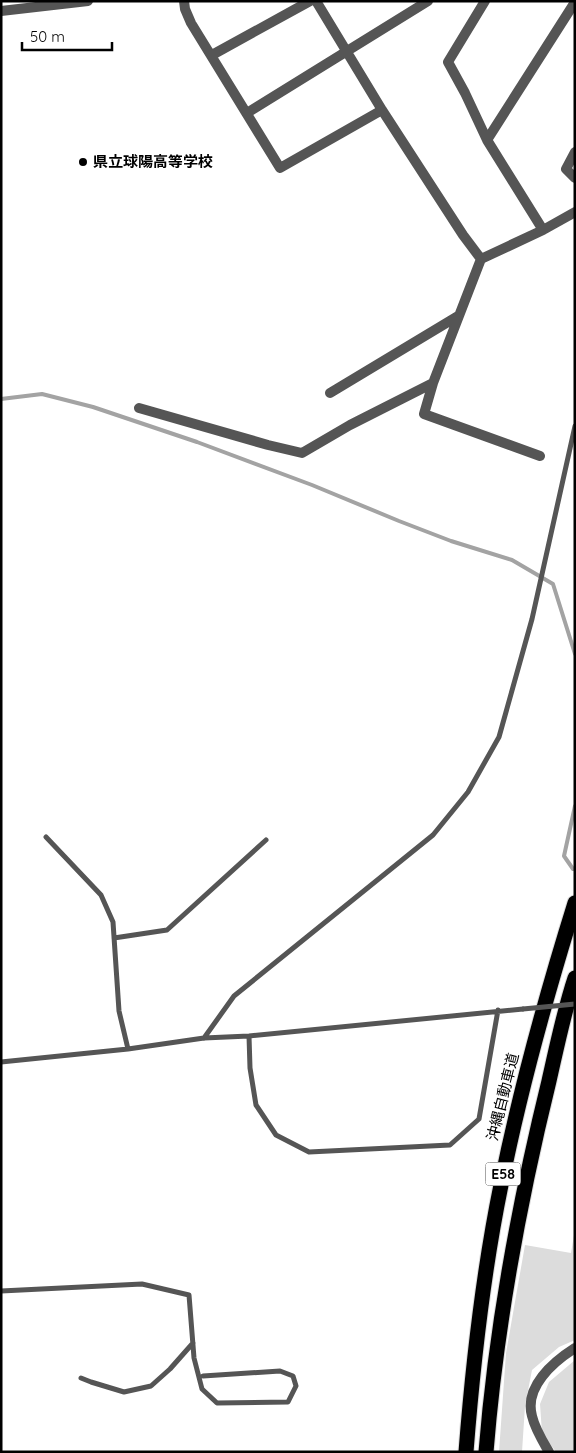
<svg xmlns="http://www.w3.org/2000/svg" width="576" height="1453" font-family="Quicksand,'Noto Sans JP',sans-serif">
<rect width="100%" height="100%" fill="#fff"/>
<path fill="#dcdcdc" d="M575 1229V1340L559 1347 532 1370 525 1406 522 1452H499L506 1353 525 1245 571 1253Z
M575 1360V1452H556L542 1433 540 1404 549 1382Z"/>
<g fill="none" stroke-linecap="round" stroke-linejoin="round">
<path stroke="#a3a3a3" stroke-width="4" d="M1 399 42 394 93 407 197 442 312 485 399 521 451 541 512 560 553 584 575 654
M573 869 564 856 575 806"/>
<g stroke="#dbdbdb" stroke-width="17">
<path id="motorway" d="M466 1452C473 1362 483 1273 501 1185 520 1090 546 996 575 903
M486 1452C496 1327 519 1203 549 1081 557 1046 564 1011 575 978"/>
</g>
<path stroke="#555" stroke-width="5" d="M46 837 101 895 113 922 119 1011 128 1049
M114 938 167 930 266 840
M249 1036 250 1068 256 1105 276 1135 309 1152 450 1145 479 1119 498 1010
M204 1038 234 996 433 835 468 792 499 737 532 619 575 426
M1 1062 128 1049 204 1038 249 1036 523 1009
M1 1291 142 1284 189 1295 194 1358 202 1389 217 1403 288 1402 296 1386 293 1376 280 1371 203 1376
M81 1378 91 1382 124 1392 151 1386 170 1369 193 1343"/>
<path stroke="#555" stroke-width="10" d="M184 1 185 9 191 23 280 168 382 110
M316 1 382 110 463 235 481 259
M485 1 448 62 465 93 487 140 543 230
M1 11 88 1
M212 55 310 1
M247 113 428 1
M487 140 575 2
M575 152 566 169 575 178
M330 393 458 316
M139 408 268 445 302 453 350 425 433 383
M540 456 424 414 433 383 481 259 543 230 575 212
M549 1452C542 1440 535 1429 532 1416 524 1387 553 1362 575 1348"/>
<use href="#motorway" stroke="#000" stroke-width="15"/>
<path stroke="#555" stroke-width="5" d="M523 1009 575 1004"/>
</g>
<circle fill="#000" stroke="#fff" stroke-width="2" cx="83" cy="162" r="5"/>
<g text-anchor="middle" stroke-width="5" stroke-linejoin="round" paint-order="stroke">
<rect fill="#fff" stroke="#4c4c4c" stroke-width="1" x="485.5" y="1162.5" width="35" height="23" rx="4"/>
<g font-size="14" font-weight="bold" fill="#000">
<text x="503" y="1179">E58</text>
</g>
<g font-size="15" font-weight="bold" fill="#000" stroke="#fff" text-anchor="start">
<text x="93" y="167">県立球陽高等学校</text>
</g>
<g font-size="15" fill="#000" stroke="#fff">
<text transform="translate(503 1097) rotate(-76)" y="5">沖縄自動車道</text>
</g>
</g>
<rect width="576" height="1453" fill="none" stroke="#000000" stroke-width="5"/>
<path d="M22 42v8h90v-8" fill="none" stroke="#000000" stroke-width="2.5"/>
<text x="30" y="42" font-size="15" fill="#000000" stroke="#ffffff" stroke-width="4" paint-order="stroke">50 m</text>
</svg>
